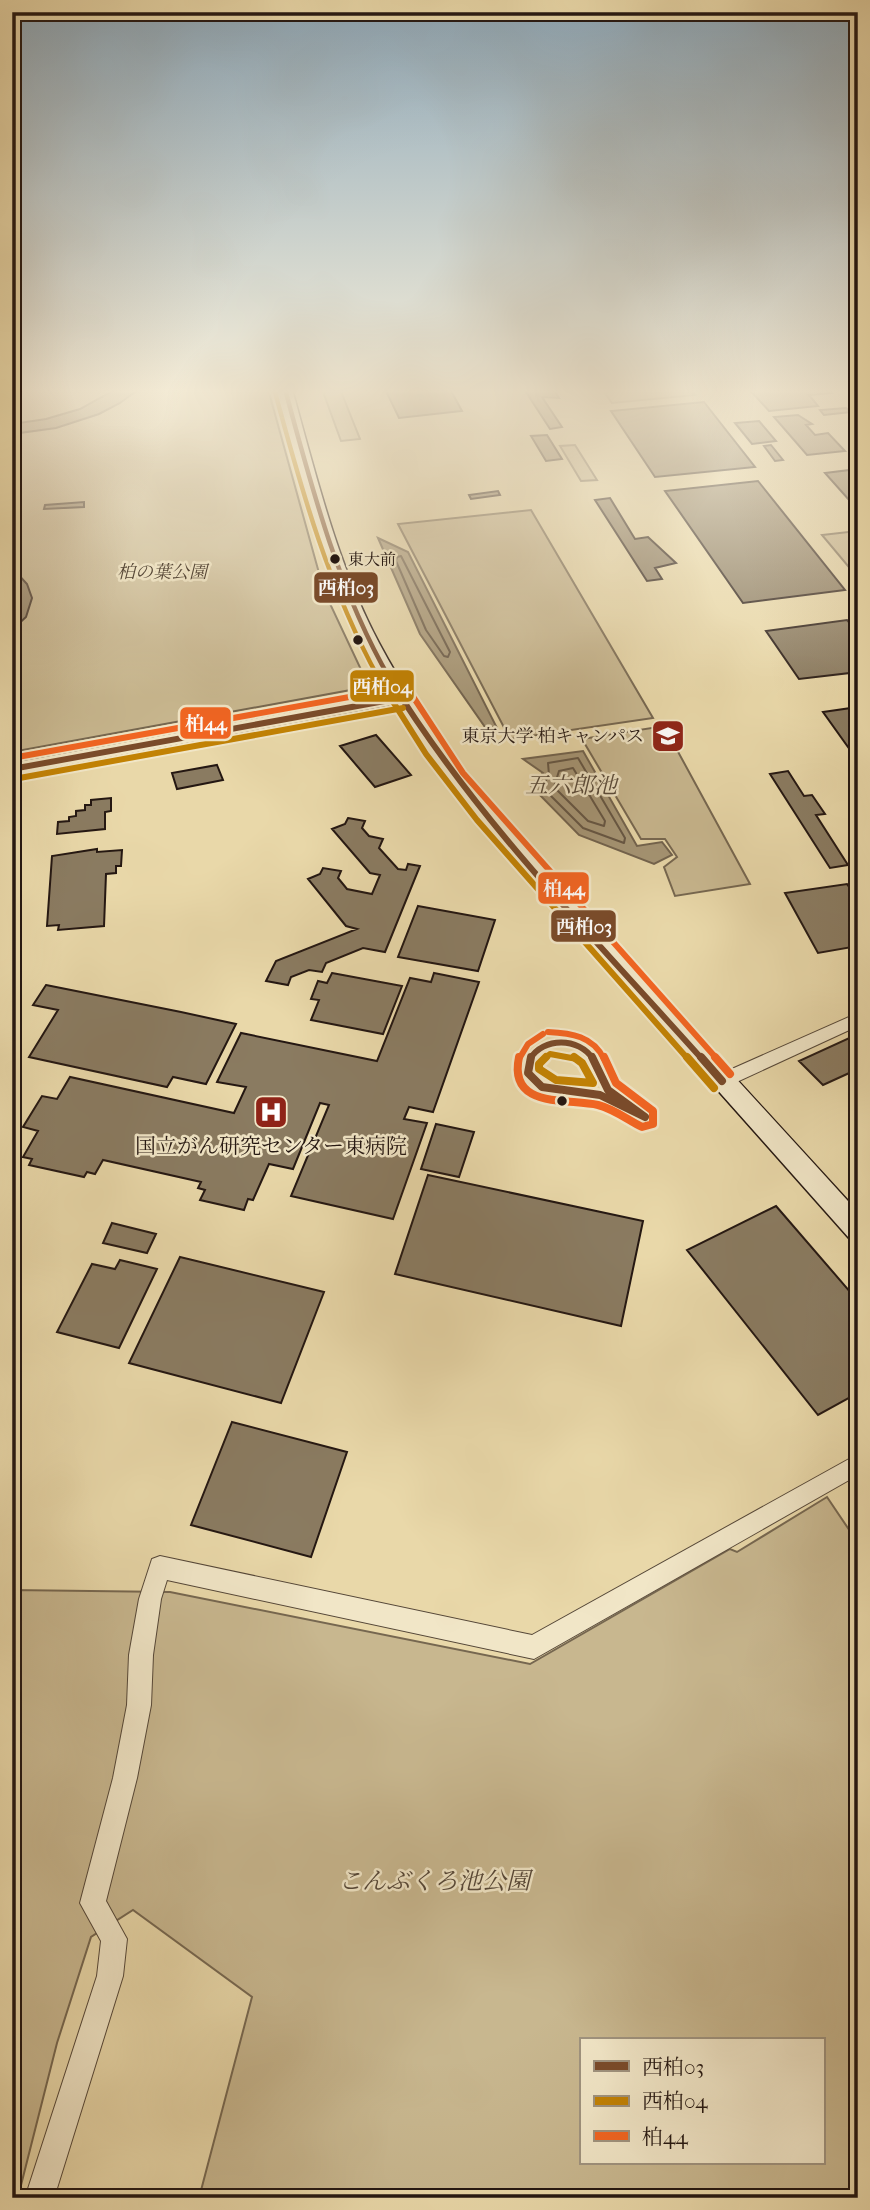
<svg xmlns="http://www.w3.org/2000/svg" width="870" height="2210" font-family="'IM FELL French Canon','Noto Serif JP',serif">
<rect width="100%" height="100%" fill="#e9d8a9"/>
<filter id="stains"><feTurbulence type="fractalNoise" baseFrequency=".00286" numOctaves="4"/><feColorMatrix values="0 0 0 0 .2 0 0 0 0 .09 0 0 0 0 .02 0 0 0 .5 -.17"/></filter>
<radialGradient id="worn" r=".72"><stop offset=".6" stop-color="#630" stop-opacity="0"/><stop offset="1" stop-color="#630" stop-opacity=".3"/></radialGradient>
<path fill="#c8b78f" stroke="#766750" stroke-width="2" fill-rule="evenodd" d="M12 389H268L324 591 365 678 356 689 12 752Z
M322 389H340L360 439 341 441Z
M602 389H690L695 395 612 403Z
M575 445 597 480 581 481 560 446Z
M531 510 653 718 510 739 398 524Z
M857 531 858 532V578L822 535Z
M664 726 750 884 675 896 664 867 677 857 665 839H641L582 739Z
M827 1497 858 1543V2198H199L252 1997 133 1910 91 1937 57 2043 18 2197 12 2198V1590L170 1592 530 1664 730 1549 737 1552ZM581 2040H823V2163H581Z"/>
<path fill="#a69676" stroke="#72634e" stroke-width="2" d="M378 538 408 552 498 730 492 737 420 634Z
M583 751 637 846 662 842 672 855 654 864 579 835 531 786 543 773 523 759Z"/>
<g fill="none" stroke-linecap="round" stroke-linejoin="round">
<path stroke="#655644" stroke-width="2" d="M401 556 450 652 448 657 444 656 426 630 396 561 397 557Z
M578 758 625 838 624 843 583 828 542 787 549 775 548 763Z
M573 768 605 821 604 826 588 821 554 787 559 771Z"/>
</g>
<path fill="#8a7b61" stroke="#241712" stroke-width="2" d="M116 389H139L120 403 99 414 56 428 12 434V424L46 419 80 409Z
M385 389H450L462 411 399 418Z
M524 389H553L559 398 542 397 562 427 550 429Z
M749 389H828L832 393 809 395 818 406 769 411Z
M704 402 755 467 655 477 611 411Z
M846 408 851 412 824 415 820 410Z
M798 415 812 424 806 425 815 435 828 433 845 451 807 455 774 417Z
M759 421 776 441 752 444 735 423Z
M547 435 562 459 546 461 531 436Z
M771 445 783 460 775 461 764 446Z
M858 469V510L825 473Z
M758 481 845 590 743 603 665 491Z
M498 491 500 495 471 499 469 495Z
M610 498 635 539 648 537 676 563 655 568 662 579 647 581 595 500Z
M84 502V507L44 509 45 505Z
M16 572 27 584 32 598 26 617 12 630V573Z
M847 620 858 634V672L799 679 766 631Z
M858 707V761L823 712Z
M376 735 411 775 375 787 340 746Z
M217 765 223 780 177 789 172 773Z
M788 771 804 796 812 795 825 814 816 815 848 865 830 868 770 774Z
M111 798V811L105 812V829L57 834 58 822 69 821V817L76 816V811L85 810V805H91V800Z
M348 818 365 821 362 828 369 836 383 839 379 848 398 869 406 870 408 864 420 866 385 952 363 948 326 963 322 972 309 970 291 977 288 985 266 981 276 961 357 929 346 926 308 879 320 874 323 868 341 871 338 878 347 889 372 894 380 875 370 873 332 829 345 824Z
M97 849V852L122 850 121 866H116V873L106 874 104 926 58 930 59 925 47 926 52 856Z
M847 884 858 900V946L818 953 785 893Z
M418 906 495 920 478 971 398 957Z
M332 973 402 986 383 1034 311 1020 319 1000 311 999 318 981 327 983Z
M434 973 479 982 433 1112 409 1107 404 1119 427 1123 393 1219 291 1196 329 1105 320 1103 293 1169 269 1164 253 1200 248 1199 244 1210 200 1200 205 1190 198 1188 201 1182 103 1160 95 1174 87 1172 84 1177 29 1165 32 1159 23 1157 38 1131 23 1127 42 1096 57 1099 70 1077 234 1113 246 1087 217 1082 241 1033 377 1061 410 978 431 982Z
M46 985 181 1012 236 1024 206 1084 173 1077 167 1087 29 1057 58 1010 33 1005Z
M858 1034V1069L823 1085 799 1061Z
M436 1124 474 1132 459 1177 421 1169Z
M428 1175 643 1221 621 1326 395 1274Z
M776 1206 858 1301V1393L818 1415 687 1250Z
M112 1223 156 1234 147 1253 103 1243Z
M180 1257 324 1292 281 1403 129 1363Z
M120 1260 157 1269 119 1348 57 1332 92 1264 115 1269Z
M232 1422 347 1452 311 1557 191 1525Z"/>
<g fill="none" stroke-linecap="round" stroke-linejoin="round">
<g stroke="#554738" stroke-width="2">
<path id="street" d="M858 1013V1026L728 1086H716L713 1081 716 1076Z
M858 1454V1475L534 1659 167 1580 161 1599 153 1655 151 1705 137 1778 106 1901 127 1939 123 1976 54 2198H25L97 1976 101 1941 80 1903 113 1778 127 1705 129 1655 139 1599 152 1559 160 1556 532 1635Z"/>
</g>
<g stroke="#241712" stroke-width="3">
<path id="secondary" d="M278 389H292C316 475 337 564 379 643 439 756 524 846 608 939 692 1030 775 1121 858 1212V1241L849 1238 482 825 438 767 396 704 12 775V763L390 694C334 599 306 495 278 389Z"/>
</g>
<use href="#street" fill="#f1e6c7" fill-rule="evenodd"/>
<use href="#secondary" fill="#f1e6c7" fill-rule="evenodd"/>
<g stroke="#f1e6c7" stroke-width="8">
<path id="bus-1-far2" d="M285 389C312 489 338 589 390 679"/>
</g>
<g stroke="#f1e6c7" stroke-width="10">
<path id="bus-1-far1" d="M389 678C475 818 593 937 702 1059
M12 769 401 698
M530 1059C543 1037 579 1037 593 1059"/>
</g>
<g stroke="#f1e6c7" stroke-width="13">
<path id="bus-1" d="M531 1057 528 1073 542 1087 600 1095 645 1117 608 1090 592 1057
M701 1057 722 1081"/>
</g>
<g stroke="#f1e6c7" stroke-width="8">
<path id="bus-2-far2" d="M275 392C302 492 329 588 379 679"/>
</g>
<g stroke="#f1e6c7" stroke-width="10">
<path id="bus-2-far1" d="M378 678 426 754 477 820 688 1059
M14 779 403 708
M544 1059 550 1054 577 1059"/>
</g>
<g stroke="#f1e6c7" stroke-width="13">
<path id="bus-2" d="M546 1057 539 1064V1069L556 1080 593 1083 582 1063 574 1057
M687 1057 714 1088"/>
</g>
<g stroke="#f1e6c7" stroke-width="10">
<path id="bus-3-far1" d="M410 692 463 773 717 1059
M12 758 399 688
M548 1032C571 1033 593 1036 604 1059
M519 1059 528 1044 543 1034"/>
</g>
<g stroke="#f1e6c7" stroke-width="13">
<path id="bus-3" d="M519 1057C508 1109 567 1098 598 1105 614 1109 628 1120 642 1127L653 1124V1111L616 1083 604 1057
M715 1057 730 1074"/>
</g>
<use href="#bus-1-far2" stroke="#7a4b2a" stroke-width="4.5"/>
<use href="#bus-1-far1" stroke="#7a4b2a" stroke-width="6"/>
<use href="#bus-1" stroke="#7a4b2a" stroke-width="8"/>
<use href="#bus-2-far2" stroke="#c28204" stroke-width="4.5"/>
<use href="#bus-2-far1" stroke="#c28204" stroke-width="6"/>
<use href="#bus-2" stroke="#c28204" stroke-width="8"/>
<use href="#bus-3-far1" stroke="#f26522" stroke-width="6"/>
<use href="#bus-3" stroke="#f26522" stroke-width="8"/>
</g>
<linearGradient id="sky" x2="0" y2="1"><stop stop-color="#8da8ba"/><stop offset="0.56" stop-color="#f5edd8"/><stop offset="1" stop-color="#f5edd8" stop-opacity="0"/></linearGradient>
<rect width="870" height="698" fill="url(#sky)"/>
<defs>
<g id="university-square" transform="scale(1.75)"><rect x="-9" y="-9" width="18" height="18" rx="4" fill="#8f2418" stroke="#f1e6c7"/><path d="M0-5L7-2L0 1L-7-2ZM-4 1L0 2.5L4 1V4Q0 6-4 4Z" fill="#fff"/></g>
<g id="hospital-square" transform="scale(1.75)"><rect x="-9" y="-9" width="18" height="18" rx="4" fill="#8f2418" stroke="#f1e6c7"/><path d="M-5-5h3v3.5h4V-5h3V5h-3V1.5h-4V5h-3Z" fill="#fff"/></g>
</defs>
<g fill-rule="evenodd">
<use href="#university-square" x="668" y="736"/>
<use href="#hospital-square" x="271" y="1112"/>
</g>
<g fill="#241712" stroke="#f1e6c7" stroke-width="2.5">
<circle cx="335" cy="559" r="6"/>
<circle cx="358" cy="640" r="6"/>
<circle cx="562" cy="1101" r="6"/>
</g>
<g text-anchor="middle" stroke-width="5" stroke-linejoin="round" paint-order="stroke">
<g font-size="16" fill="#241712" stroke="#f1e6c7" text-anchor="start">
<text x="348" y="565">東大前</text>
</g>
<g font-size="18" font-style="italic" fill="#554738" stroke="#f1e6c7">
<text x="162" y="578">柏の葉公園</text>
</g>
<g font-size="18" fill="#241712" stroke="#f1e6c7" text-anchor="end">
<text x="644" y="742">東京大学 柏キャンパス</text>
</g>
<g font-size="21" fill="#241712" stroke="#f1e6c7">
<text x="271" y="1153">国立がん研究センター東病院</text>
</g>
<g font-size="23" font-style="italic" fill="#584a3a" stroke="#f1e6c7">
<text x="571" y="793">五六郎池</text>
</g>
<g font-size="24" font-style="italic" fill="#554738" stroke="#f1e6c7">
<text x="434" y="1889">こんぶくろ池公園</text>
</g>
</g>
<g stroke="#f1e6c7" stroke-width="2.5">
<rect x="313" y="571" width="66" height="33" rx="7" fill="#7a4b2a"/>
<rect x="349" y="669" width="66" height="34" rx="7" fill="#c28204"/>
<rect x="179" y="706" width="53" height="34" rx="7" fill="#f26522"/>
<rect x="537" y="871" width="53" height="34" rx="7" fill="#f26522"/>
<rect x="550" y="909" width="67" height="34" rx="7" fill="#7a4b2a"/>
</g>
<g font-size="19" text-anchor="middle" font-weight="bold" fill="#fff">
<text x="346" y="594">西柏03</text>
<text x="382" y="693">西柏04</text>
<text x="206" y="730">柏44</text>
<text x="564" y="895">柏44</text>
<text x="584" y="933">西柏03</text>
</g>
<rect width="870" height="2210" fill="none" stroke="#e9d8a9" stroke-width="42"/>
<rect x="14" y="14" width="842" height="2182" fill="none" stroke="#241712" stroke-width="3.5"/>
<rect x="21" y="21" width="828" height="2168" fill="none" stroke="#241712" stroke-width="2"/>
<rect x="580" y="2038" width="245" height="126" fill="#f1e6c7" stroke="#9f937f" stroke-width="2"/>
<rect x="594" y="2061" width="35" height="10" fill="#7a4b2a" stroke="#9f937f" stroke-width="2"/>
<text x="642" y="2074" font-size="21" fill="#241712">西柏03</text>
<rect x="594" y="2096" width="35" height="10" fill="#c28204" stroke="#9f937f" stroke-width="2"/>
<text x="642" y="2108" font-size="21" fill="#241712">西柏04</text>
<rect x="594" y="2131" width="35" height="10" fill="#f26522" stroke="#9f937f" stroke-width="2"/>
<text x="642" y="2144" font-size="21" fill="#241712">柏44</text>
<rect width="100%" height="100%" filter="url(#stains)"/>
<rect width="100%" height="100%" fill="url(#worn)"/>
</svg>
